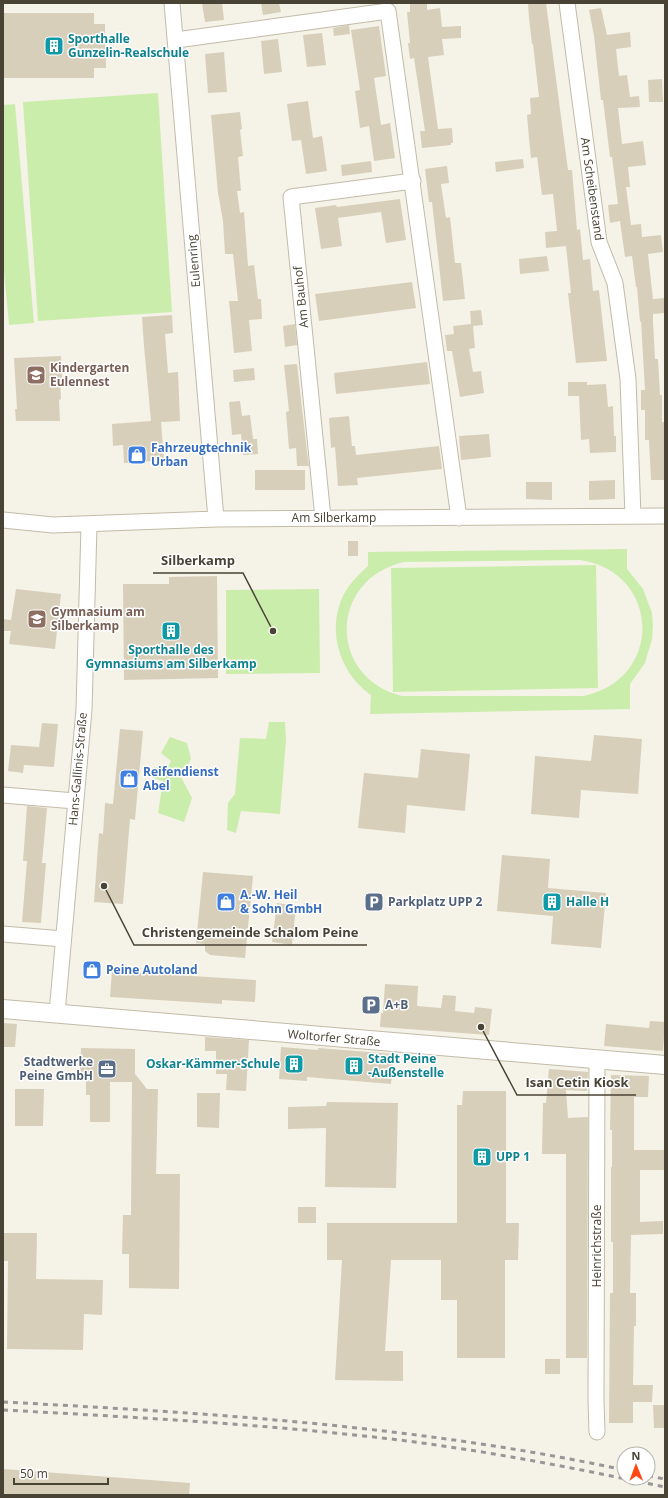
<svg xmlns="http://www.w3.org/2000/svg" width="668" height="1498" font-family="'Open Sans',sans-serif">
<rect width="100%" height="100%" fill="#f5f2e7"/>
<path fill="#cbedac" fill-rule="evenodd" d="M158 93 172 312 38 321 23 102Z
M15 104 34 323 9 325 3 260V105Z
M627 549V569L643 589 652 613 653 626 652 639 645 663 630 684V709L370 714 371 695C339 673 326 629 344 594 350 583 359 574 368 566V552ZM580 560C661 572 664 679 584 696H402C327 677 329 579 404 562Z
M596 565 598 688 393 692 391 568Z
M319 589 320 673 226 674V590Z
M269 722H285L286 740 280 814 241 811 236 833 227 830 228 803 235 794 240 738 266 739Z
M170 737 187 743 191 759 181 777 192 798 184 822 158 813 163 781 153 778 154 767H168L171 761 161 753Z"/>
<path fill="#d8cfbb" d="M202 3H222L224 20 205 22Z
M261 3H279L281 12 263 15Z
M410 3H427V10L440 8 442 27 461 26V38L442 39 444 55 428 57 438 129 452 128 453 143H451V145L422 148 420 131H425L414 58 410 59 408 43H410L407 12H410Z
M528 3H546L568 170H572L577 230 580 229 583 260 590 259 593 291 599 290 607 361 576 363 568 293H571L566 246 546 248 545 232 557 231 553 194 542 195 537 157 531 158 529 138 527 115 531 114 530 98 539 97 533 44H532L529 18Z
M601 8 607 35 630 32 631 47 616 49 619 76 627 75 630 97 639 96 640 107 618 108 622 144 643 141 646 165 628 167 630 187H626L631 225 641 224 642 237 661 235 663 252 648 254 653 299 665 298V313L653 314V321L655 359H658L660 395H662V422H665V480H651L649 440H645V410H641V390H645L641 321 640 322 637 287H636L632 256 625 257 620 221 610 223 608 205 618 204 612 157H610L603 100H601L594 36 589 10Z
M3 13H94V24H105L106 68H94V78H3Z
M349 25 350 34 334 36 333 28Z
M379 26 386 76 374 78 381 125 390 123 395 158 374 161 369 126 360 128 355 91 360 90 351 30Z
M322 33 326 65 307 67 303 35Z
M278 39 282 72 264 74 261 41Z
M224 52 227 92 208 93 205 54Z
M662 79 663 102H649L648 80Z
M308 101 313 138 322 136 327 171 306 174 301 140 292 141 287 104Z
M240 112 242 129 240 130 243 156 238 157 241 191H237L240 213 244 212 248 266 254 265 258 299H261L262 319 249 320 252 351 234 353 229 301H238L233 254H225L223 221 218 193 211 115Z
M523 159 524 168 496 172 495 162Z
M371 161 372 172 342 176 341 165Z
M447 166 449 183 441 184 446 218 450 217 455 263H461L465 299 443 301 432 202H429L425 169Z
M400 199 406 240 386 243 381 212 338 218 342 246 321 249 315 208 336 205 337 207Z
M547 256 549 271 520 274 519 259Z
M412 282 416 308 319 321 315 294Z
M481 310 483 325 473 326 475 348 469 349 473 372 481 371 484 393 460 397 452 351H447L445 335 454 334 453 326 471 324 470 311Z
M172 315 173 333 165 334 168 373 178 372 180 421 161 422 164 460 124 463 123 445 113 446 112 424 151 421 144 346 142 317Z
M295 324 297 345 285 347 283 326Z
M61 356 62 378 60 379 61 399 59 400 60 421H16L15 409H17L14 358Z
M427 362 430 384 336 394 334 373Z
M297 364 307 452 309 466H297L296 448 289 449 286 412 289 411 284 365Z
M254 368 255 380 234 382 233 370Z
M568 382H587V385L606 384 608 407 613 406 614 436H616V452L590 453 589 439 581 440 579 396H568Z
M240 401 242 416 250 415 253 439H257L258 454 243 455 241 434 232 435 229 402Z
M349 416 352 446H355L356 455 439 446 442 469 357 478 358 485 338 486 335 447 331 448 329 418Z
M489 434 491 457 461 460 459 436Z
M255 470H305V490H255Z
M615 480V499L589 500V481Z
M526 482H552V500L526 499Z
M348 541H358V556H348Z
M217 576 218 678 124 680 123 584H169V577Z
M16 589 61 594 55 649 9 644 11 631H3V619L11 620Z
M42 723 58 724 54 767 24 765 23 773 8 771 11 745 39 747Z
M120 729 143 731 135 820 130 819 123 904 94 902 99 833 103 834 105 803 113 804Z
M594 735 642 739 638 794 581 790 579 818 531 814 535 756 591 761Z
M421 749 470 754 465 811 407 805 405 833 358 828 364 773 418 778Z
M27 806 47 808 42 863H46L41 923 22 922 27 861H23Z
M502 855 550 859 548 888 606 893 601 948 551 944 553 916 497 911Z
M203 872 253 876 245 958 210 955 205 951V944L196 943Z
M277 903 296 906 292 945 272 942Z
M112 971 256 980 255 1002 222 1000V1004L110 997Z
M385 984 418 986 417 1006 441 1008 443 995 456 996 455 1011 474 1013 475 1007 492 1009 489 1035 380 1027 381 1013H383Z
M650 1021 665 1022 663 1051 604 1046 606 1024 649 1028Z
M3 1023 17 1024 15 1047H3Z
M205 1037 249 1040 246 1091 226 1090 227 1074H216V1051H205Z
M281 1047 318 1050V1048L394 1054 391 1084 307 1077V1081L279 1079Z
M81 1048 135 1049V1074L147 1089H158L156 1174H180L179 1289 129 1288V1254H122L123 1215H131L132 1082H110V1122H90V1095H86V1076H80Z
M549 1069 588 1072 587 1091 566 1090 568 1118 588 1117 587 1358H566V1154H542L543 1103H546Z
M611 1075 649 1076 648 1097H634V1150H665V1170H640V1222L663 1221V1234L631 1235 630 1293H636V1326H634L633 1385H653L652 1402H633V1423H609L610 1293H613V1242H611V1167H612V1130H610Z
M15 1089H44L43 1126H15Z
M463 1091H506V1223H519L518 1260H505V1358H457V1300H441V1260H391L385 1351H403V1381L335 1380 342 1260H327V1223H457V1105H462Z
M197 1093H220L219 1128 197 1127Z
M327 1102 398 1103 396 1188 325 1187 326 1128 288 1129V1107L326 1106Z
M298 1207H316V1223H298Z
M3 1233H37L36 1279 103 1280 102 1315 84 1314 83 1350 7 1349 8 1261H3Z
M545 1359H560V1374H545Z
M653 1405H665V1428H654Z
M3 1469 190 1483 189 1495H3Z"/>
<g fill="none" stroke-linecap="round" stroke-linejoin="round">
<g stroke="#c2bba8" stroke-width="17">
<path id="minor" d="M172 3 216 519
M567 3 599 242 615 283 628 379 633 516
M176 40 388 11 459 518
M323 518 291 197 413 181
M3 520 53 525 216 519 665 516
M3 795 75 801
M3 934 63 939
M57 1013 84 710 89 525
M597 1432 596 1400 597 1059"/>
</g>
<g stroke="#c2bba8" stroke-width="20">
<path id="tertiary" d="M3 1009 665 1065"/>
</g>
<use href="#minor" stroke="#fff" stroke-width="15"/>
<use href="#tertiary" stroke="#fff" stroke-width="18"/>
<path stroke="#979797" stroke-width="3" stroke-dasharray="5 5" stroke-linecap="butt" d="M3 1402C211 1413 420 1426 624 1470
M3 1410C132 1417 262 1424 391 1439 483 1450 574 1468 665 1487
M648 1476 665 1479"/>
</g>
<defs>
<g id="building-square" transform="scale(1)"><rect x="-9" y="-9" width="18" height="18" rx="4" fill="#0f9aa8" stroke="#fff"/><path d="M-4-6H4V6H1V3H-1V6H-4ZM-2.5-4.3h1.7v1.8h-1.7ZM.8-4.3h1.7v1.8H.8ZM-2.5-1h1.7V.8h-1.7ZM.8-1h1.7V.8H.8Z" fill="#fff"/></g>
<g id="school-square" transform="scale(1)"><rect x="-9" y="-9" width="18" height="18" rx="4" fill="#8d6e63" stroke="#fff"/><path d="M0-5L7-2L0 1L-7-2ZM-4 1L0 2.5L4 1V4Q0 6-4 4Z" fill="#fff"/></g>
<g id="shop-square" transform="scale(1)"><rect x="-9" y="-9" width="18" height="18" rx="4" fill="#3f7fe0" stroke="#fff"/><path d="M-5-2.5h2.3a2.7 3.5 0 0 1 5.4 0H5L5.5 6h-11ZM-1.5-2.5h3a1.5 2.3 0 0 0-3 0Z" fill="#fff"/></g>
<g id="parking-square" transform="scale(1)"><rect x="-9" y="-9" width="18" height="18" rx="4" fill="#5c6f8a" stroke="#fff"/><path d="M-3.5-5.5H1a3.5 3.5 0 0 1 0 7H-1V5.5H-3.5ZM-1-3.4V-.6H.8a1.4 1.4 0 0 0 0-2.8Z" fill="#fff"/></g>
<g id="office-square" transform="scale(1)"><rect x="-9" y="-9" width="18" height="18" rx="4" fill="#5c6f8a" stroke="#fff"/><path d="M-6-3h4V-5.5h4V-3h4V5H-6ZM-1-4.5V-3h2v-1.5ZM-6 0V1H6V0Z" fill="#fff"/></g>
</defs>
<g fill-rule="evenodd">
<use href="#building-square" x="54" y="46"/>
<use href="#school-square" x="36" y="375"/>
<use href="#shop-square" x="137" y="455"/>
<use href="#school-square" x="37" y="619"/>
<use href="#building-square" x="171" y="631"/>
<use href="#shop-square" x="129" y="779"/>
<use href="#shop-square" x="226" y="902"/>
<use href="#parking-square" x="374" y="902"/>
<use href="#building-square" x="552" y="902"/>
<use href="#shop-square" x="92" y="970"/>
<use href="#parking-square" x="371" y="1005"/>
<use href="#building-square" x="294" y="1064"/>
<use href="#building-square" x="354" y="1066"/>
<use href="#office-square" x="107" y="1069"/>
<use href="#building-square" x="482" y="1157"/>
</g>
<g text-anchor="middle" stroke-width="3" stroke-linejoin="round" paint-order="stroke">
<g font-size="12" font-weight="bold" fill="#0d838f" stroke="#fff" text-anchor="start">
<text x="68" y="43">Sporthalle<tspan x="68" dy="14">Gunzelin-Realschule</tspan></text>
<text x="171" y="654" text-anchor="middle">Sporthalle des<tspan x="171" dy="14">Gymnasiums am Silberkamp</tspan></text>
<text x="566" y="906">Halle H</text>
<text x="368" y="1063">Stadt Peine<tspan x="368" dy="14">-Außenstelle</tspan></text>
<text x="280" y="1068" text-anchor="end">Oskar-Kämmer-Schule</text>
<text x="496" y="1161">UPP 1</text>
</g>
<g font-size="12" fill="#494335" stroke="#fff">
<text transform="translate(592 189) rotate(82)" y="4">Am Scheibenstand</text>
<text transform="translate(194 261) rotate(-95)" y="4">Eulenring</text>
<text transform="translate(301 297) rotate(-96)" y="4">Am Bauhof</text>
<text x="334" y="522">Am Silberkamp</text>
<text transform="translate(78 769) rotate(-85)" y="4">Hans-Gallinis-Straße</text>
<text transform="translate(334 1038) rotate(5)" y="4">Woltorfer Straße</text>
<text transform="translate(597 1246) rotate(-90)" y="4">Heinrichstraße</text>
</g>
<g font-size="12" font-weight="bold" fill="#785e54" stroke="#fff" text-anchor="start">
<text x="50" y="372">Kindergarten<tspan x="50" dy="14">Eulennest</tspan></text>
<text x="51" y="616">Gymnasium am<tspan x="51" dy="14">Silberkamp</tspan></text>
</g>
<g font-size="12" font-weight="bold" fill="#366cbe" stroke="#fff" text-anchor="start">
<text x="151" y="452">Fahrzeugtechnik<tspan x="151" dy="14">Urban</tspan></text>
<text x="143" y="776">Reifendienst<tspan x="143" dy="14">Abel</tspan></text>
<text x="240" y="899">A.-W. Heil<tspan x="240" dy="14">&amp; Sohn GmbH</tspan></text>
<text x="106" y="974">Peine Autoland</text>
</g>
<g font-size="12" font-weight="bold" fill="#4e5e75" stroke="#fff" text-anchor="start">
<text x="388" y="906">Parkplatz UPP 2</text>
<text x="385" y="1009">A+B</text>
<text x="93" y="1066" text-anchor="end">Stadtwerke<tspan x="93" dy="14">Peine GmbH</tspan></text>
</g>
</g>
<path fill="none" stroke="#494335" stroke-width="1.5" d="M273 631L243 573H153M104 886L134 945H367M481 1027L517 1095H636"/>
<g fill="#494335" stroke="#fff" stroke-width="1.5">
<circle cx="273" cy="631" r="4"/>
<circle cx="104" cy="886" r="4"/>
<circle cx="481" cy="1027" r="4"/>
</g>
<g font-size="13" text-anchor="middle" font-weight="bold" fill="#494335" stroke="#fff" stroke-width="3" stroke-linejoin="round" paint-order="stroke">
<text x="198" y="565">Silberkamp</text>
<text x="250" y="937">Christengemeinde Schalom Peine</text>
<text x="577" y="1087">Isan Cetin Kiosk</text>
</g>
<rect width="668" height="1498" fill="none" stroke="#494335" stroke-width="8"/>
<g transform="translate(636 1466) rotate(359)"><circle r="19" fill="#ffffff" stroke="#b6b4ae"/>
<path d="M0-3L7 15L0 10L-7 15Z" fill="#ff4814"/>
<text y="-6" font-size="11" font-weight="bold" text-anchor="middle" fill="#494335">N</text>
</g>
<path d="M14 1478v6h94v-6" fill="none" stroke="#494335" stroke-width="2"/>
<text x="20" y="1478" font-size="12" fill="#494335" stroke="#ffffff" stroke-width="3" paint-order="stroke">50 m</text>
</svg>
